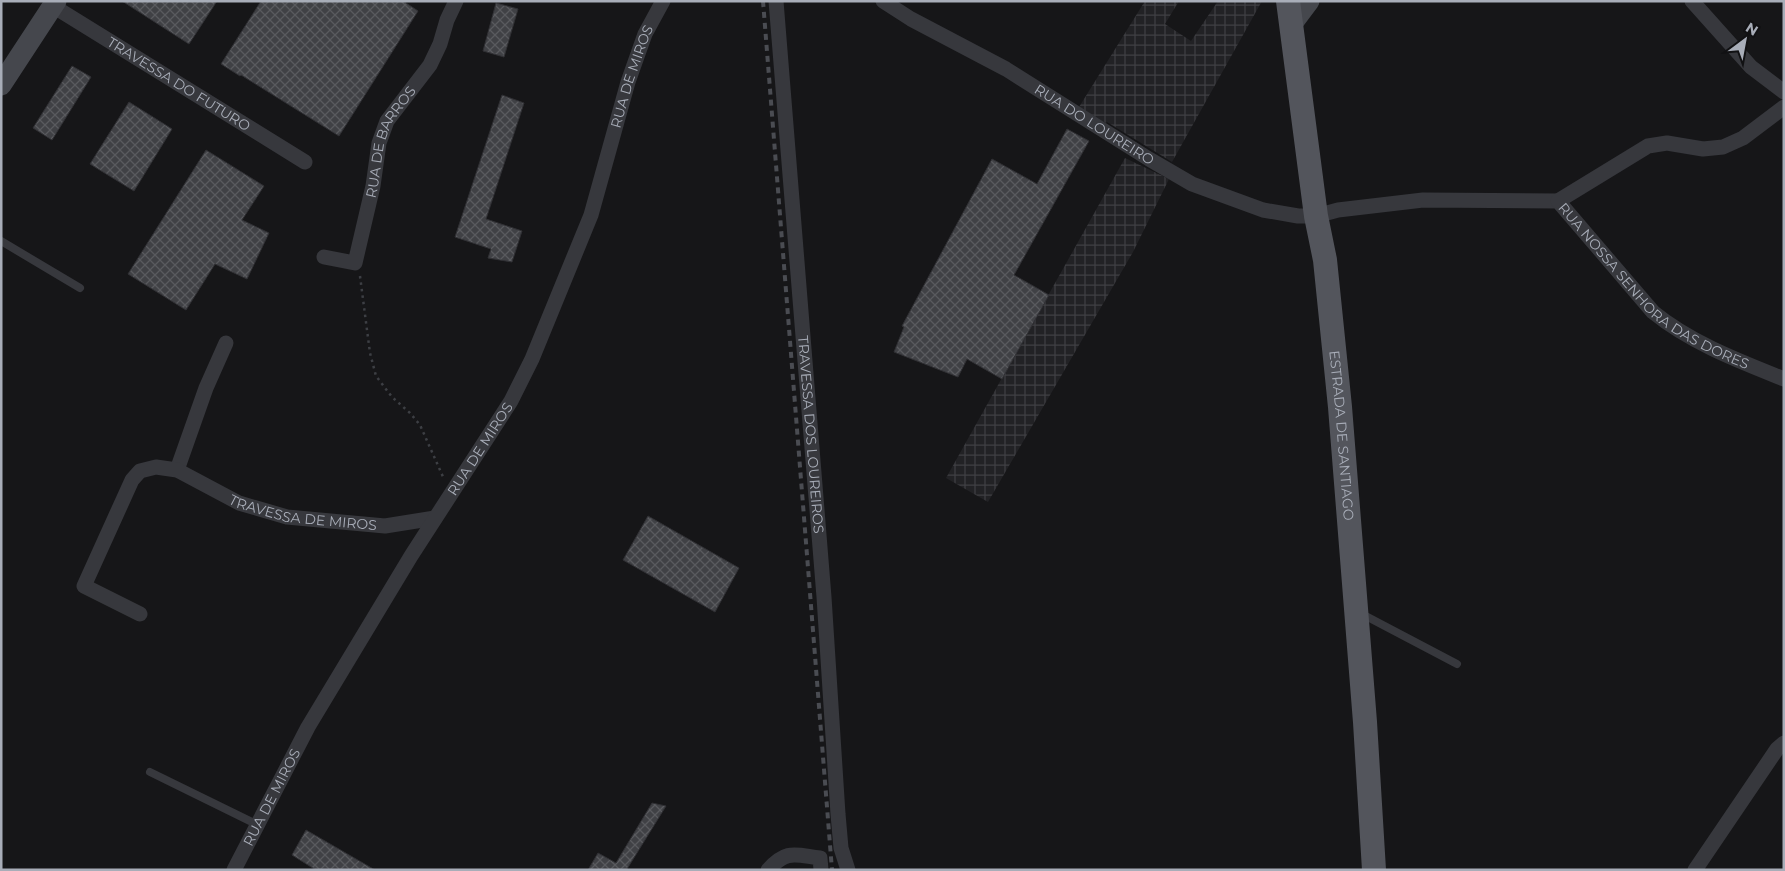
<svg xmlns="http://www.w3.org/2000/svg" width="1785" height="871" font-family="Montserrat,sans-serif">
<defs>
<pattern id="industrial-grid" width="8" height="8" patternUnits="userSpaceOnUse" patternTransform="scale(1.25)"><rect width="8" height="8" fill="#222225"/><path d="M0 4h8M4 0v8" fill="none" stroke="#3f3f43"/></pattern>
<pattern id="building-cross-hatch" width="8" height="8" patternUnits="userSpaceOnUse" patternTransform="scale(1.25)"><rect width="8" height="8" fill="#404145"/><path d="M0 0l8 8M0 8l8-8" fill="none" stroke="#595a5e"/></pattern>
</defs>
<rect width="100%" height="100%" fill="#161618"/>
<path fill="url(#industrial-grid)" d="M1145 1H1179L1165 24 1191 41 1218 1H1262L1172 162 1107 122 1106 123 1079 107Z
M1125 158 1169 179 1133 252 988 502 946 478Z"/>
<path fill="url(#building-cross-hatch)" stroke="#303034" d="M122 1H217L189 44Z
M261 1H403L418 11 339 136 241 75 240 76 221 64Z
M496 3 518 9 504 57 483 51Z
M72 66 91 77 52 140 33 128Z
M502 95 524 103 486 219 522 231 512 262 488 258 491 249 455 237Z
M129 102 172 129 134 191 90 164Z
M1067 129 1089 141 1014 275 1049 295 1002 379 967 359 958 377 894 352 904 327 902 326 992 159 1037 184Z
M206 150 264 186 242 220 269 233 247 279 215 264 186 310 128 274Z
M648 516 739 568 715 612 623 560Z
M652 803 666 806 627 869 628 870H588L598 853 616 863Z
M306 830 375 870H316L292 855Z"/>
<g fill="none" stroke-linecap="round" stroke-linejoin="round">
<path stroke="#3d3f44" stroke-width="2.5" stroke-dasharray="2.5 4" stroke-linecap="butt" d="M360 276 370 353 376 376 392 397 410 413 420 425 444 479"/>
<path stroke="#37383d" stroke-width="8" d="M1 241 80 288
M1360 613 1457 664
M150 772 258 825"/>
<g stroke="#37383d" stroke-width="15">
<path id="s1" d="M776 1 824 597 838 814 841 848 848 870"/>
<path id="s2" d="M883 1 911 19 1006 69 1149 159 1192 184 1263 210 1298 216H1316L1338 210 1423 200 1558 201 1653 312C1691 343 1739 361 1784 379"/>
<path d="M1692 1 1751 67 1784 92"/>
<path id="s3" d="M53 6 305 162"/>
<path d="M1558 201 1648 146 1667 143 1703 149 1723 147 1743 138 1784 107"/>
<path id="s4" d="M324 257 355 263 373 186 379 143 387 121 430 65 440 44 447 20 456 1"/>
<path d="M177 470 206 388 226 343"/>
<path id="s5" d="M140 614 84 586 132 480 140 471 156 467 177 470 239 503 287 517 385 526 435 518"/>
<path id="s6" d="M234 870 308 727 411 556 511 401 532 359 591 215 628 82 645 34 663 1"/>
<path d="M768 870C787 849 795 855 820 858L821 870"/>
<path d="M1695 870 1777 749 1784 743"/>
</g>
<path stroke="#45474d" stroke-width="21" d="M1291 25 1309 1
M1 85 56 1"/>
<path stroke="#53555c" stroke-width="24" id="s7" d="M1288 1 1316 216 1325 260 1340 407 1365 722 1374 870"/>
<path stroke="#4a4c52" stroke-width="4" stroke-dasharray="6 5" stroke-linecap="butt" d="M763 1 832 870"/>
</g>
<g text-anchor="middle" stroke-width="4" stroke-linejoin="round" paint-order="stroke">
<g font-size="14" fill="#a8adb8" stroke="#111113">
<text dy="5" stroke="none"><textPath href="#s6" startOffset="892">RUA DE MIROS</textPath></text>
<text dy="5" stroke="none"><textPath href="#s3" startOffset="148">TRAVESSA DO FUTURO</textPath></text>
<text dy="5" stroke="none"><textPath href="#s2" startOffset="245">RUA DO LOUREIRO</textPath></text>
<text dy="5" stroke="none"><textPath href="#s4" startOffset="159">RUA DE BARROS</textPath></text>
<text dy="5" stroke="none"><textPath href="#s2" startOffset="862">RUA NOSSA SENHORA DAS DORES</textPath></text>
<text dy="5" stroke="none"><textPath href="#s7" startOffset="438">ESTRADA DE SANTIAGO</textPath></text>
<text dy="5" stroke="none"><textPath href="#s1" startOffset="435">TRAVESSA DOS LOUREIROS</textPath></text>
<text dy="5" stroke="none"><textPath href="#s6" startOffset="488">RUA DE MIROS</textPath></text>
<text dy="5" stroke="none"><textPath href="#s5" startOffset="364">TRAVESSA DE MIROS</textPath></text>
<text dy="5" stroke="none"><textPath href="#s6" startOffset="82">RUA DE MIROS</textPath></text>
</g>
</g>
<rect width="1785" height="871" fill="none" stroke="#a8adb8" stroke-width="5"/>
<g transform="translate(1745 40) rotate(32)" stroke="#111113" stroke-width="4" paint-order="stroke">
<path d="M0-4L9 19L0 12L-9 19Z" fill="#a8adb8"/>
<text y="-8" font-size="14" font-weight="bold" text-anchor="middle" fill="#a8adb8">N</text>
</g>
</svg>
